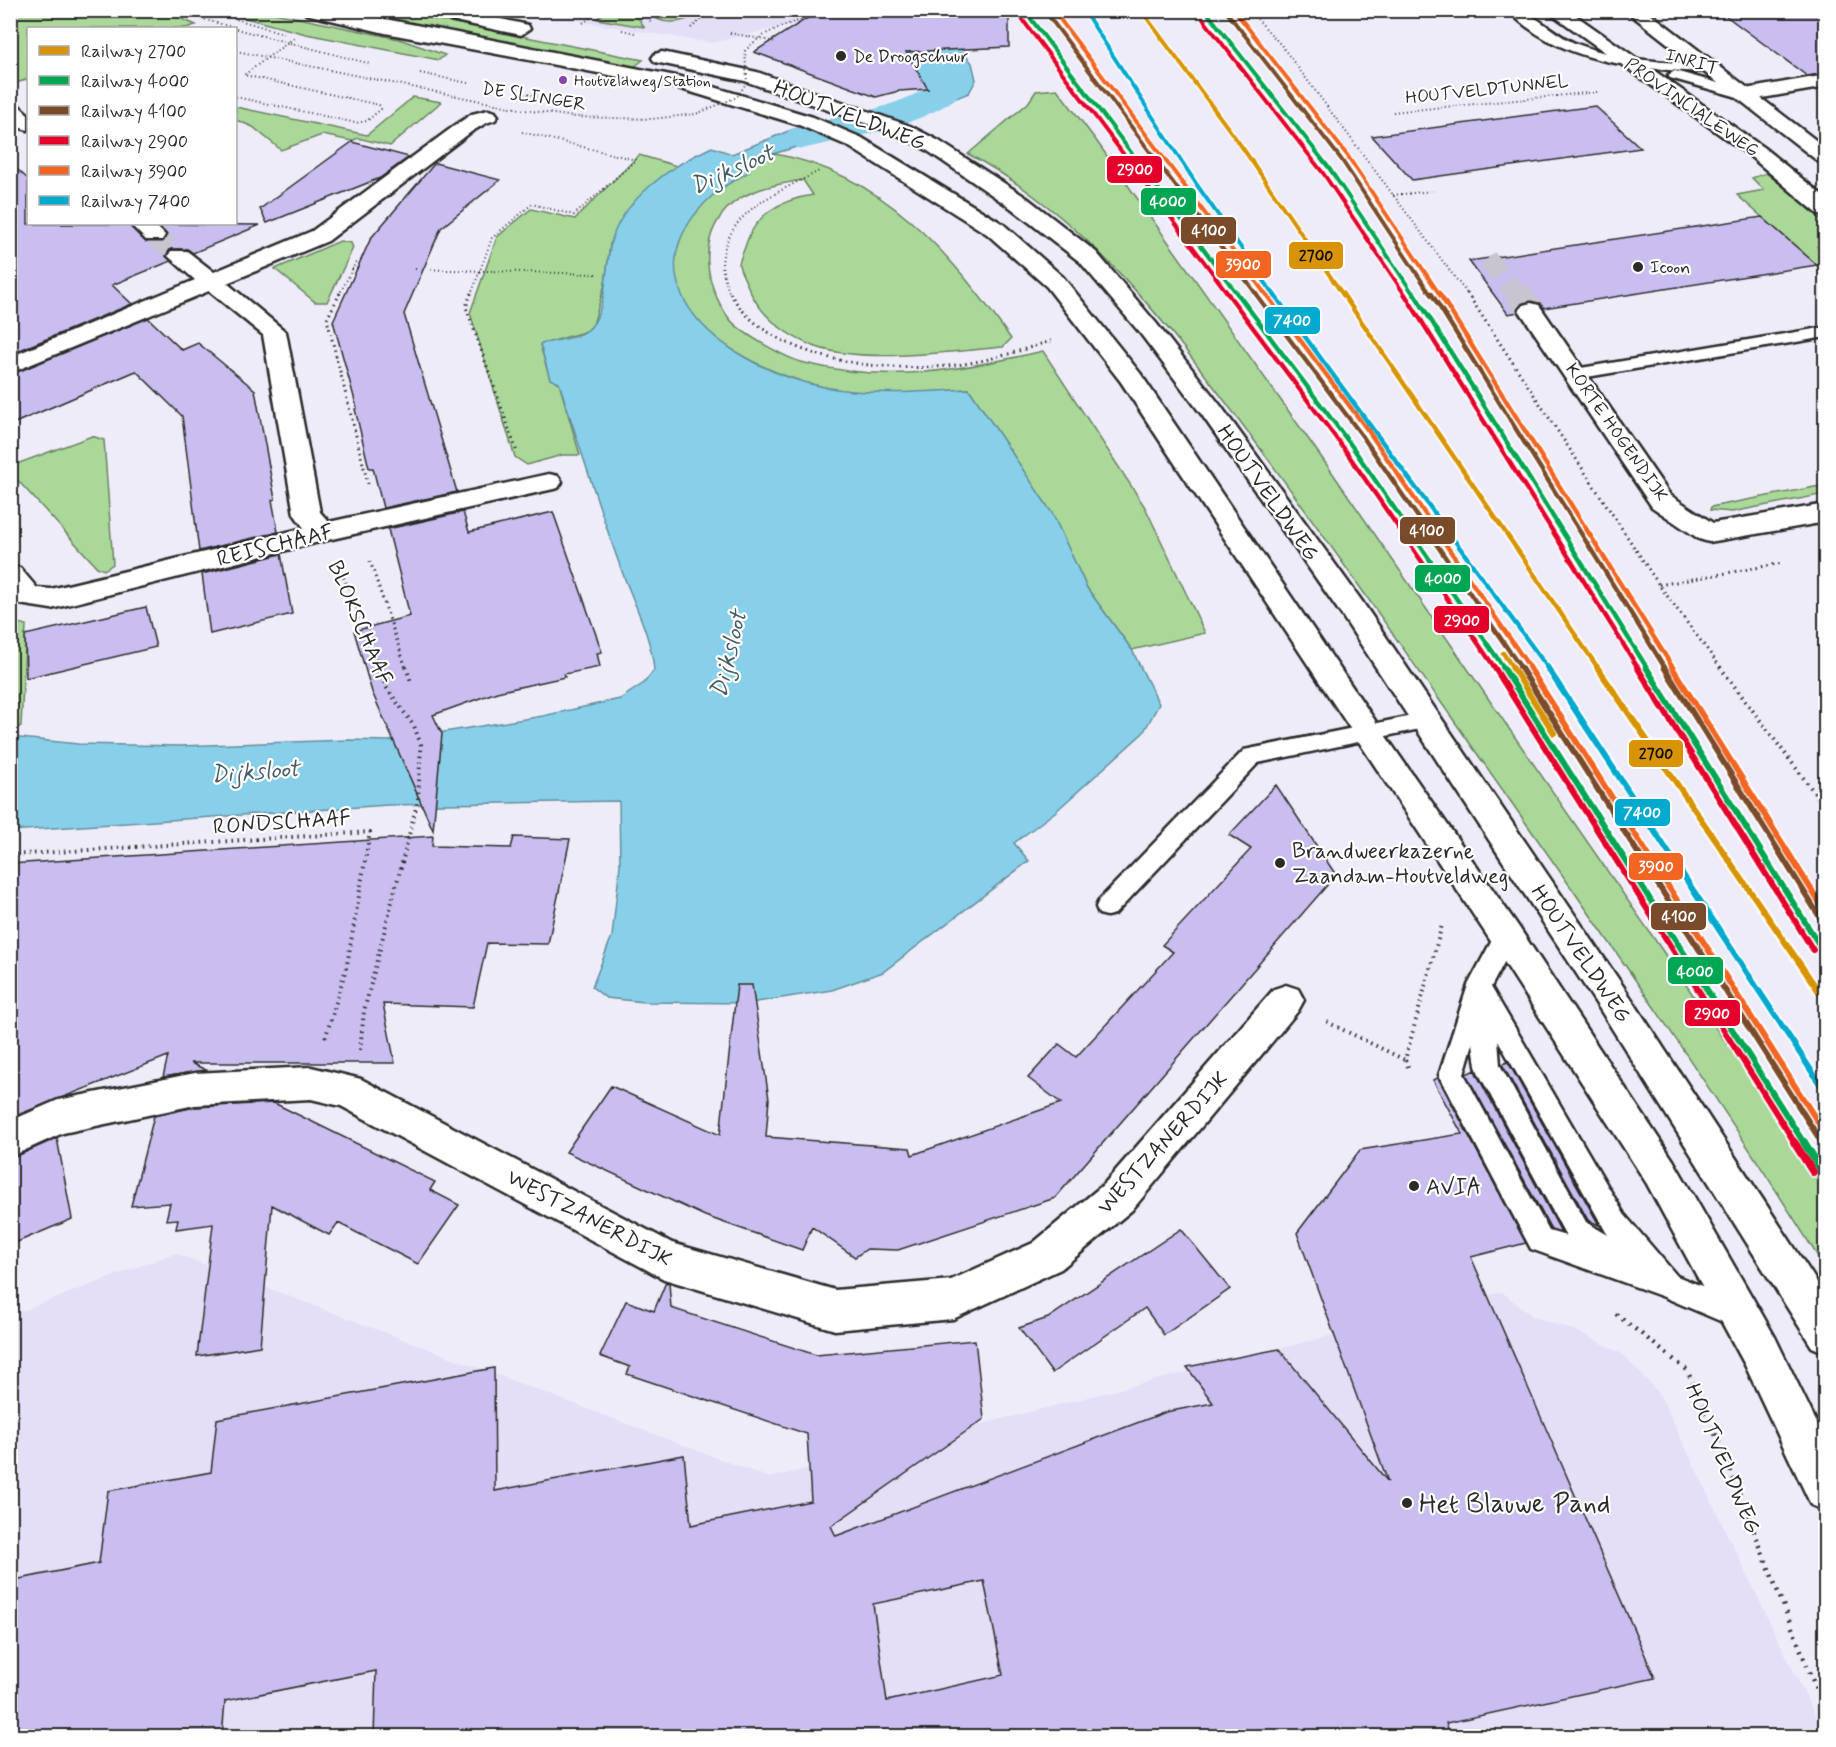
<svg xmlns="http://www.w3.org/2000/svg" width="1836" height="1747" font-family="Mynerve,sans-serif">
<rect width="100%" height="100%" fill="#efecfa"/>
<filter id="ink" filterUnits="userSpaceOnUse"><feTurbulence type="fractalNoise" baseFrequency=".0167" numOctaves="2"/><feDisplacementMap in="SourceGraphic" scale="12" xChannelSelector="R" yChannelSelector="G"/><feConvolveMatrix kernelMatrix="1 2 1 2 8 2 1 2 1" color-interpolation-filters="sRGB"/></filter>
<g filter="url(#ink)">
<path fill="#e4def7" d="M516 11H850L711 43Z
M175 1253 770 1478 1502 1292 1532 1316 1579 1332 1621 1353 1659 1393 1825 1736H11V1315Z"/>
<path fill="#a9d898" stroke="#6a8262" stroke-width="1.5" d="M608 10 634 11 644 27 597 19Z
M10 11H163L196 25 186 28H28V79L11 85Z
M219 11H265L399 39 445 55 439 60 306 34Z
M347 11H394L643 60 634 67Z
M652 11H702C691 20 672 26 657 19Z
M1057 89 1095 139 1329 468 1825 1186V1268C1704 1073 1570 886 1438 698 1375 609 1313 519 1248 432 1169 326 1087 217 968 154L1028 103 1036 91Z
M413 97 441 102 390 146 358 138 352 141 322 135 281 150 253 127 236 120V107L367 135Z
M775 154C882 173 952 254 1011 339L1003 347C951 352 856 365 808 344 779 331 757 312 746 282 744 277 739 269 739 264 740 259 743 252 745 247 755 214 780 200 813 195L803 180C777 184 742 190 724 212 698 244 706 285 728 317 738 332 787 359 805 363 888 384 962 370 1043 351L1145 507 1205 633 1132 650 1087 588 1052 513 969 389C919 392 868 398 819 386 731 365 614 290 711 196 722 186 737 179 750 171L743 163Z
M639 155 677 166 662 177 610 244 605 284 593 325 587 331 540 345 550 379 559 383 580 455H562L527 465 515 457 470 313 497 237 531 209 575 219Z
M1766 173 1811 208 1825 225V273L1737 195 1764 190 1752 178Z
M340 241 351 243 353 248 327 302H315L275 269Z
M92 436 104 440 113 564 104 570 97 567 11 473V466Z
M1825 485V494L1732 512 1710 510 1711 507Z
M11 621 26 625 21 726 11 732Z"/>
<path fill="#88d0e9" stroke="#638e9d" stroke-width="1.5" d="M875 11H932L972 63 976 80 969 93 931 108 900 115 890 107 927 96Z
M865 112 883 121 743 163 750 171C738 179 722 186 712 196 614 287 734 370 824 387 872 396 920 392 969 389L1052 513 1087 588 1132 650 1159 704 1143 733 1055 812 1014 843 1029 861 883 972 832 990 750 1003 644 1002 606 998 592 987 612 936 620 865 619 801 388 805 11 831V737L78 744 180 746 349 740 388 741 543 716 620 699 644 683 654 670C651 634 632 600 620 566 598 505 579 444 559 383L550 379 540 344C553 341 582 338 591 327 606 309 606 269 610 247 619 201 672 165 712 147L732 154 791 130Z"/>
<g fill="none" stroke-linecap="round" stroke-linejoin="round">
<path fill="#88d0e9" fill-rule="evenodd" d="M946 58 958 61 969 84C942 124 848 138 802 149L789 146 784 138 789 130C829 119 904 108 934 82L929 68 934 61Z"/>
</g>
<path fill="#cabef0" stroke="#2b2b2b" stroke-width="1.5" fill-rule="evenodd" d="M820 10H1009V47L906 52 928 89 899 91 876 97 754 52Z
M1718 10H1826V73L1807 76Z
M1595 106 1641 148 1412 180 1372 136Z
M352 142 409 157 380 178 267 223 260 209Z
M10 163 28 179V224H128L146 242H162L167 236 157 224 260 225 193 253 187 249H171L166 256 171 261 112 285 132 304 10 354Z
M435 163 500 180 441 228 404 314 457 492 383 508 373 468H369L355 409 357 408 333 321 371 238Z
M1762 217 1817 265 1544 308 1540 303 1530 301 1521 304 1518 312 1508 314 1469 261Z
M148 318 182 350 198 343 255 390 275 499 272 500 278 532 199 551 182 416 136 371 10 425V375Z
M463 512 469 532 553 512 602 652 597 653 600 667 564 674 565 677 497 692 433 715 442 734 433 830 372 692 354 631 410 616 388 529Z
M281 554 292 614 210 634 202 574Z
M146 607 156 647 26 678 25 635Z
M1276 785 1336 875 1055 1198 898 1250 867 1249 855 1257 812 1227 802 1250 705 1216 566 1152 611 1086 720 1135 737 985H752L769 1099 766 1137 910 1148 912 1155 1061 1103 1028 1078 1059 1044 1076 1057 1173 952 1162 945 1251 849 1229 835Z
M433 836 432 846 511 848 514 837 570 839 548 944 487 943 473 1007 383 1004 395 1063H191L206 1070 163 1077 168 1056 10 1118V864Z
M1508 1062 1599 1225 1588 1220 1502 1064Z
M1475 1070 1477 1075 1561 1232 1551 1229 1466 1074Z
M1438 1078 1526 1243 1471 1257 1655 1678 1446 1723 1451 1737H374L376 1671 225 1701 222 1737H10V1606L15 1580 99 1563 108 1491 211 1472 217 1419 494 1368 495 1491 684 1455 691 1525 811 1501 807 1434 627 1374 630 1367 600 1356 626 1301 654 1311 666 1282 669 1283 671 1308 816 1355 975 1340 984 1419 831 1526 836 1536 1166 1412 1213 1403 1187 1367 1279 1349 1388 1482 1297 1233 1360 1150 1462 1134 1433 1080ZM984 1581 1003 1675 887 1701 873 1604Z
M274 1103 435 1182 430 1190 459 1205 418 1264 338 1223 329 1235 272 1205 260 1346 197 1356 213 1224 176 1229 178 1219 166 1220 170 1203 131 1206 154 1116 195 1107Z
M57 1138 72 1219 10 1245V1159Z
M1181 1229 1230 1289 1164 1335 1145 1308 1052 1373 1019 1328 1048 1318Z"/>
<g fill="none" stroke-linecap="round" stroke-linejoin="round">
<path stroke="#c8c5d1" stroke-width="20" stroke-dasharray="20 10" stroke-linecap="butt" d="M154 235 179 256
M1487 259 1518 295"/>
<path stroke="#c8c5d1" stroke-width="26" stroke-dasharray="26 13" stroke-linecap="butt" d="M1516 293 1531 310"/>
<g stroke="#2b2b2b" stroke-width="5">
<path id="service" d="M1508 10C1535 10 1552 34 1577 44 1619 60 1665 63 1709 64L1716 68 1709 72C1641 70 1558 63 1508 10Z
M1675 71 1750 92 1752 95 1745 99 1670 78 1668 75Z
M1826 327V337L1575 379 1567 374 1575 369Z
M1427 713 1434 716 1437 721 1434 726 1258 763 1115 914 1107 916 1099 914 1096 907 1099 900 1244 750Z
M1506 926 1514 929 1518 936 1491 987 1624 1214 1677 1276 1749 1305 1753 1315 1749 1325 1739 1329 1664 1297 1531 1249 1439 1075 1468 985 1498 929ZM1498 1040 1606 1232 1608 1235 1586 1222 1500 1065ZM1473 1043 1476 1066 1479 1074 1566 1236 1549 1231 1464 1074Z"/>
</g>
<g stroke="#2b2b2b" stroke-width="5">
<path id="minor" d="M1826 75V87L1745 101 1738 99 1735 95 1738 91 1745 89Z
M10 102 17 104 28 114V130L21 128 10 119Z
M488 110 495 112 498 116 495 120 486 123 471 132 328 241 227 283 286 332 320 512 329 522 549 474 558 476 562 482 558 488 323 541 51 609 19 604 10 594V566L20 568 37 588 51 589 304 528 294 514 263 335 209 291 10 373V357L195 280 168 256 171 251H187L214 272 312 231 457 124 472 114Z
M130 224H154L165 235 162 240H146Z
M1531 303 1539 305 1670 495 1713 523 1826 504V522L1709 542 1699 539 1652 507 1519 310 1523 305Z
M1286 985 1298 989 1304 1000 1298 1011 1132 1210 1061 1269 953 1319 835 1330 664 1279 341 1106 311 1099 195 1105 63 1133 10 1157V1121L58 1100 195 1073 311 1067 361 1079 672 1243 835 1290 951 1280 1033 1243 1104 1184 1274 989Z"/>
</g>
<g stroke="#2b2b2b" stroke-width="5">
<path id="tertiary" d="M304 10H339L681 77 813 117 862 138 1003 224 1063 277 1140 373 1378 725 1518 926 1673 1160 1775 1337 1826 1442V1511L1811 1505 1745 1365 1647 1184 1494 946 1121 382 1047 287 987 234 848 146 799 125 678 88 385 33 306 14Z
M422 10H460L528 25 530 29 521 35 431 16Z
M662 52 757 72 910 126 939 141 1027 198 1096 252 1156 323 1220 405 1361 600 1625 989 1826 1296V1353L1812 1347 1601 1011 1341 614 1202 415 1140 333 1080 262 1011 208 925 149 896 134 745 81 655 62 652 58 655 54Z"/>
</g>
<g stroke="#2b2b2b" stroke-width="5">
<path id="primary" d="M1546 10H1568L1764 148 1826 198V215L1818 214 1750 156Z
M1625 10H1646L1826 148V164L1819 162Z"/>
</g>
<path stroke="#2b2b2b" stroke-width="2" stroke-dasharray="1 3" stroke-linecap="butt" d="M170 10 235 28
M206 10 286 34
M644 10 652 24
M1249 10 1281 45 1468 295
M816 16 842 10
M583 23 601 10
M691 28 712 10
M236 29 371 64
M622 30 635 33
M730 33 776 42
M420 73 468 83
M520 93 569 101
M236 97 356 123 367 121 381 109 379 105 244 75 294 38
M1393 112 1597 92
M1393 195 1433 191
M1817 246 1826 254
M352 269H360
M415 269 597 274
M339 295 357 260
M471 295 492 238 532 204 574 215 636 160 522 132
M730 295C727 285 722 272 722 263 727 209 778 193 819 171"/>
<path stroke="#2b2b2b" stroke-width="3" stroke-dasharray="1.5 4" stroke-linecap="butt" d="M340 293 327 319 368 484
M471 293 466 307 517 452
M730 293C772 367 905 377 980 361 1004 356 1028 348 1051 341
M1467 293 1659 585 1721 668
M370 561 406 668
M339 567 366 628 380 668
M1659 585 1783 563"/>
<path stroke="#2b2b2b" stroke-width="4" stroke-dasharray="1.5 4.5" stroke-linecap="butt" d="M406 667 411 682
M1720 667 1826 808
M10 855 370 832 347 965 325 1039
M1327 1022 1405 1060
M360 1050 364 1011 418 800 421 745 414 726 386 687 379 667
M1408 1067 1405 1060 1442 925"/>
<path stroke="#2b2b2b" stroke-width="4.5" stroke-dasharray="2 6" stroke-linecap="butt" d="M1616 1314 1687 1370 1721 1447 1826 1714"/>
<use href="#service" fill="#fff" fill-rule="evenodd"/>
<use href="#minor" fill="#fff" fill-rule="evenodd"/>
<use href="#tertiary" fill="#fff" fill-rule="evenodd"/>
<use href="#primary" fill="#fff" fill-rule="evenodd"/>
<path stroke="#2b2b2b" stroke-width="2" stroke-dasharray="1 3" stroke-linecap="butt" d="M236 51 525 110 575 117 652 119 696 114 737 97 747 82 745 51C764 30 789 23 816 16"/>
<g stroke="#fff" stroke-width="7">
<path id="rail-1-far2" d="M1141 10 1242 147 1343 295"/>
</g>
<g stroke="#fff" stroke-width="8">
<path id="rail-1-far1" d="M1342 293 1598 668
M1503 653 1513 668"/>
</g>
<g stroke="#fff" stroke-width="10">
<path id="rail-1" d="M1512 667 1554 733
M1597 667 1826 1002"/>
</g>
<g stroke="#fff" stroke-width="7">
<path id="rail-2-far3" d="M1028 15 1238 295
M1209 15 1329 168 1414 295"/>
</g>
<g stroke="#fff" stroke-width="8">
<path id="rail-2-far2" d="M1237 293 1351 445 1504 668
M1414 293 1647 668"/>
</g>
<g stroke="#fff" stroke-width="10">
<path id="rail-2-far1" d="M1503 667 1804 1143
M1646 667 1820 946"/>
</g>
<g stroke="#fff" stroke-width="12">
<path id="rail-2" d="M1804 1142 1820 1168"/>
</g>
<g stroke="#fff" stroke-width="7">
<path id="rail-3-far3" d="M1044 10 1257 295
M1225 10 1341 159 1431 295"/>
</g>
<g stroke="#fff" stroke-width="8">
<path id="rail-3-far2" d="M1255 293 1363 437 1521 668
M1431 293 1665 668"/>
</g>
<g stroke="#fff" stroke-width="10">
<path id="rail-3-far1" d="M1520 667 1822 1143
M1664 667 1826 927"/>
</g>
<g stroke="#fff" stroke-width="12">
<path id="rail-3" d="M1822 1142 1826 1149"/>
</g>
<g stroke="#fff" stroke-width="7">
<path id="rail-4-far3" d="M1022 19 1229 295
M1203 19 1323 173 1405 295"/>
</g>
<g stroke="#fff" stroke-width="8">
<path id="rail-4-far2" d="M1227 293 1345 450 1495 668
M1404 293 1638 668"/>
</g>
<g stroke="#fff" stroke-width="10">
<path id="rail-4-far1" d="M1494 667 1795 1143
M1637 667 1813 950"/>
</g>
<g stroke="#fff" stroke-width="12">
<path id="rail-4" d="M1794 1142 1813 1172"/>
</g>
<g stroke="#fff" stroke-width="7">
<path id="rail-5-far2" d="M1053 10 1266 295
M1234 10 1347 155 1440 295"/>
</g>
<g stroke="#fff" stroke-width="8">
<path id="rail-5-far1" d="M1265 293 1369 432 1530 668
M1439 293 1673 668"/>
</g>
<g stroke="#fff" stroke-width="10">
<path id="rail-5" d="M1529 667 1826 1135
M1672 667 1826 913"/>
</g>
<g stroke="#fff" stroke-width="7">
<path id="rail-6-far2" d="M1086 14 1197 185 1274 295"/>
</g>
<g stroke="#fff" stroke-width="8">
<path id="rail-6-far1" d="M1273 293 1548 668"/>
</g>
<g stroke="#fff" stroke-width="10">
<path id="rail-6" d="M1547 667 1820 1084"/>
</g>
<use href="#rail-1-far2" stroke="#d89406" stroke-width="4"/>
<use href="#rail-1-far1" stroke="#d89406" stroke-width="4.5"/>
<use href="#rail-1" stroke="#d89406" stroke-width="6"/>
<use href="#rail-2-far3" stroke="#00a651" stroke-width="4"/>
<use href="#rail-2-far2" stroke="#00a651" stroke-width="4.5"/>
<use href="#rail-2-far1" stroke="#00a651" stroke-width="6"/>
<use href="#rail-2" stroke="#00a651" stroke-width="8"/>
<use href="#rail-3-far3" stroke="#7a4b2a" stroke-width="4"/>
<use href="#rail-3-far2" stroke="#7a4b2a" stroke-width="4.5"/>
<use href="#rail-3-far1" stroke="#7a4b2a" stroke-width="6"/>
<use href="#rail-3" stroke="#7a4b2a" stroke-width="8"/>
<use href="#rail-4-far3" stroke="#e4002b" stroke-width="4"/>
<use href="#rail-4-far2" stroke="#e4002b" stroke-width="4.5"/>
<use href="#rail-4-far1" stroke="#e4002b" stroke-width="6"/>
<use href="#rail-4" stroke="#e4002b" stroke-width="8"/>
<use href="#rail-5-far2" stroke="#f26522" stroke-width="4"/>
<use href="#rail-5-far1" stroke="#f26522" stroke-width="4.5"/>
<use href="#rail-5" stroke="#f26522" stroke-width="6"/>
<use href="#rail-6-far2" stroke="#00a9ce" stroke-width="4"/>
<use href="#rail-6-far1" stroke="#00a9ce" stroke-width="4.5"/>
<use href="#rail-6" stroke="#00a9ce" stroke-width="6"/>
</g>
</g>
<g fill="#2b2b2b" stroke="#fff" stroke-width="2">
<circle cx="841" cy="56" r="6"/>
<circle cx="1638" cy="267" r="6"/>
<circle cx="1280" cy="863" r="6"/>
<circle cx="1414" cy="1186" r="6"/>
<circle cx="1407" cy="1503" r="6"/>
</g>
<circle fill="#8e44ad" stroke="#fff" stroke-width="2" cx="563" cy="80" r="5"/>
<g text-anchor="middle" stroke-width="4.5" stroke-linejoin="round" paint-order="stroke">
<g font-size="16" fill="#2b2b2b" stroke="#fff" text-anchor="start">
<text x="574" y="86">Houtveldweg/Station</text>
</g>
<g font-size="18" fill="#2b2b2b" stroke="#fff" text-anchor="start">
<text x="853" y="62">De Droogschuur</text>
<text x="1650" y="273">Icoon</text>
</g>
<g font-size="18" fill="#2b2b2b" stroke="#fff">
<text transform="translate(1692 61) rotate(16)" y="6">INRIT</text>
<text transform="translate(1487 89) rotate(-6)" y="6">HOUTVELDTUNNEL</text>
<text transform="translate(534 96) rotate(9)" y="6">DE SLINGER</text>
<text transform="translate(1692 107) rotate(35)" y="6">PROVINCIALEWEG</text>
<text transform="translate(1617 432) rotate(55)" y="6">KORTE HOGENDIJK</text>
</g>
<g font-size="22" fill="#2b2b2b" stroke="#fff">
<text transform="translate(850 114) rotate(21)" y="8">HOUTVELDWEG</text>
<text transform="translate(1269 492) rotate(55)" y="8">HOUTVELDWEG</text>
<text transform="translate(275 544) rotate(-14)" y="8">REISCHAAF</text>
<text transform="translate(361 622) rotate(67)" y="8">BLOKSCHAAF</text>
<text transform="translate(282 821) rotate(-4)" y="8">RONDSCHAAF</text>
<text transform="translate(1582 953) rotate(56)" y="8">HOUTVELDWEG</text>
<text transform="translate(1162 1142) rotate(-48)" y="8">WESTZANERDIJK</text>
<text transform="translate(590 1217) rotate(28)" y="8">WESTZANERDIJK</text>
<text transform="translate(1724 1458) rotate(67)" y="8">HOUTVELDWEG</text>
</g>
<g font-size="22" fill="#2b2b2b" stroke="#fff" text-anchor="start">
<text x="1292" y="858">Brandweerkazerne<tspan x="1292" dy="25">Zaandam-Houtveldweg</tspan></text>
<text x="1426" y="1194">AVIA</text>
</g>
<g font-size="24" font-style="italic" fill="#475d64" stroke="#fff">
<text transform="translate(732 169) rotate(-24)" y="8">Dijksloot</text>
<text transform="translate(728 654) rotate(-76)" y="8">Dijksloot</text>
<text transform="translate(255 771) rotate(-4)" y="8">Dijksloot</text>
</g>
<g font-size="27" fill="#2b2b2b" stroke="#fff" text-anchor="start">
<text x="1419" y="1512">Het Blauwe Pand</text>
</g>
</g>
<g stroke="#fff" stroke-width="2">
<rect x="1106" y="155" width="57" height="29" rx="6" fill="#e4002b"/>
<rect x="1140" y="187" width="57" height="29" rx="6" fill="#00a651"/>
<rect x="1180" y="216" width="57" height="29" rx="6" fill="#7a4b2a"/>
<rect x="1288" y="241" width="56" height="29" rx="6" fill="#d89406"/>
<rect x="1215" y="250" width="57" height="29" rx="6" fill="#f26522"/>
<rect x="1264" y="306" width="57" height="29" rx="6" fill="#00a9ce"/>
<rect x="1399" y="516" width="57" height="29" rx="6" fill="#7a4b2a"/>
<rect x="1414" y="564" width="57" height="29" rx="6" fill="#00a651"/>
<rect x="1433" y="605" width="57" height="29" rx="6" fill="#e4002b"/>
<rect x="1628" y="739" width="56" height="29" rx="6" fill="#d89406"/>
<rect x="1614" y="798" width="57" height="29" rx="6" fill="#00a9ce"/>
<rect x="1628" y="852" width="56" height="29" rx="6" fill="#f26522"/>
<rect x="1650" y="902" width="57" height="29" rx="6" fill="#7a4b2a"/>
<rect x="1667" y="956" width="57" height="29" rx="6" fill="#00a651"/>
<rect x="1684" y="999" width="57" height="28" rx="6" fill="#e4002b"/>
</g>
<g font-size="16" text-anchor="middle" font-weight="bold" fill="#fff">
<text x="1135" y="175">2900</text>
<text x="1168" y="207">4000</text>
<text x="1209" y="236">4100</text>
<text x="1243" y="270">3900</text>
<text x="1292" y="326">7400</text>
<text x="1427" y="536">4100</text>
<text x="1443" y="584">4000</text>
<text x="1462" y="626">2900</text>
<text x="1642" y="818">7400</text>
<text x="1656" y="872">3900</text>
<text x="1679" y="922">4100</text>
<text x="1695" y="977">4000</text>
<text x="1712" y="1019">2900</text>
</g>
<g font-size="16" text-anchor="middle" font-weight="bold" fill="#111">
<text x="1316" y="261">2700</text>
<text x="1656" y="759">2700</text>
</g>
<rect width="1836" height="1747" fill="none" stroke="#fff" stroke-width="36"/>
<rect x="18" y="18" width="1800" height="1711" fill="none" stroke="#2b2b2b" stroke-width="2" filter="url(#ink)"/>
<rect x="27" y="27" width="210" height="198" fill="#ffffff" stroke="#aaaaaa" stroke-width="1.5"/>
<rect x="39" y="46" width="30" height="9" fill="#d89406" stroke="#aaaaaa" stroke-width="1.5"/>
<text x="81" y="57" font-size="18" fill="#2b2b2b">Railway 2700</text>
<rect x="39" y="76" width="30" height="9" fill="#00a651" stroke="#aaaaaa" stroke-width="1.5"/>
<text x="81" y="87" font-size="18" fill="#2b2b2b">Railway 4000</text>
<rect x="39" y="106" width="30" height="9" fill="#7a4b2a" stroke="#aaaaaa" stroke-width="1.5"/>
<text x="81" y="117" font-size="18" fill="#2b2b2b">Railway 4100</text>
<rect x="39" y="136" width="30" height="9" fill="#e4002b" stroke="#aaaaaa" stroke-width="1.5"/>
<text x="81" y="147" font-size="18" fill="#2b2b2b">Railway 2900</text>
<rect x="39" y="166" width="30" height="9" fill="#f26522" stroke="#aaaaaa" stroke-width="1.5"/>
<text x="81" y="177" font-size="18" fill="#2b2b2b">Railway 3900</text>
<rect x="39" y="196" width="30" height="9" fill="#00a9ce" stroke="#aaaaaa" stroke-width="1.5"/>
<text x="81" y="207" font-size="18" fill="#2b2b2b">Railway 7400</text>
</svg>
